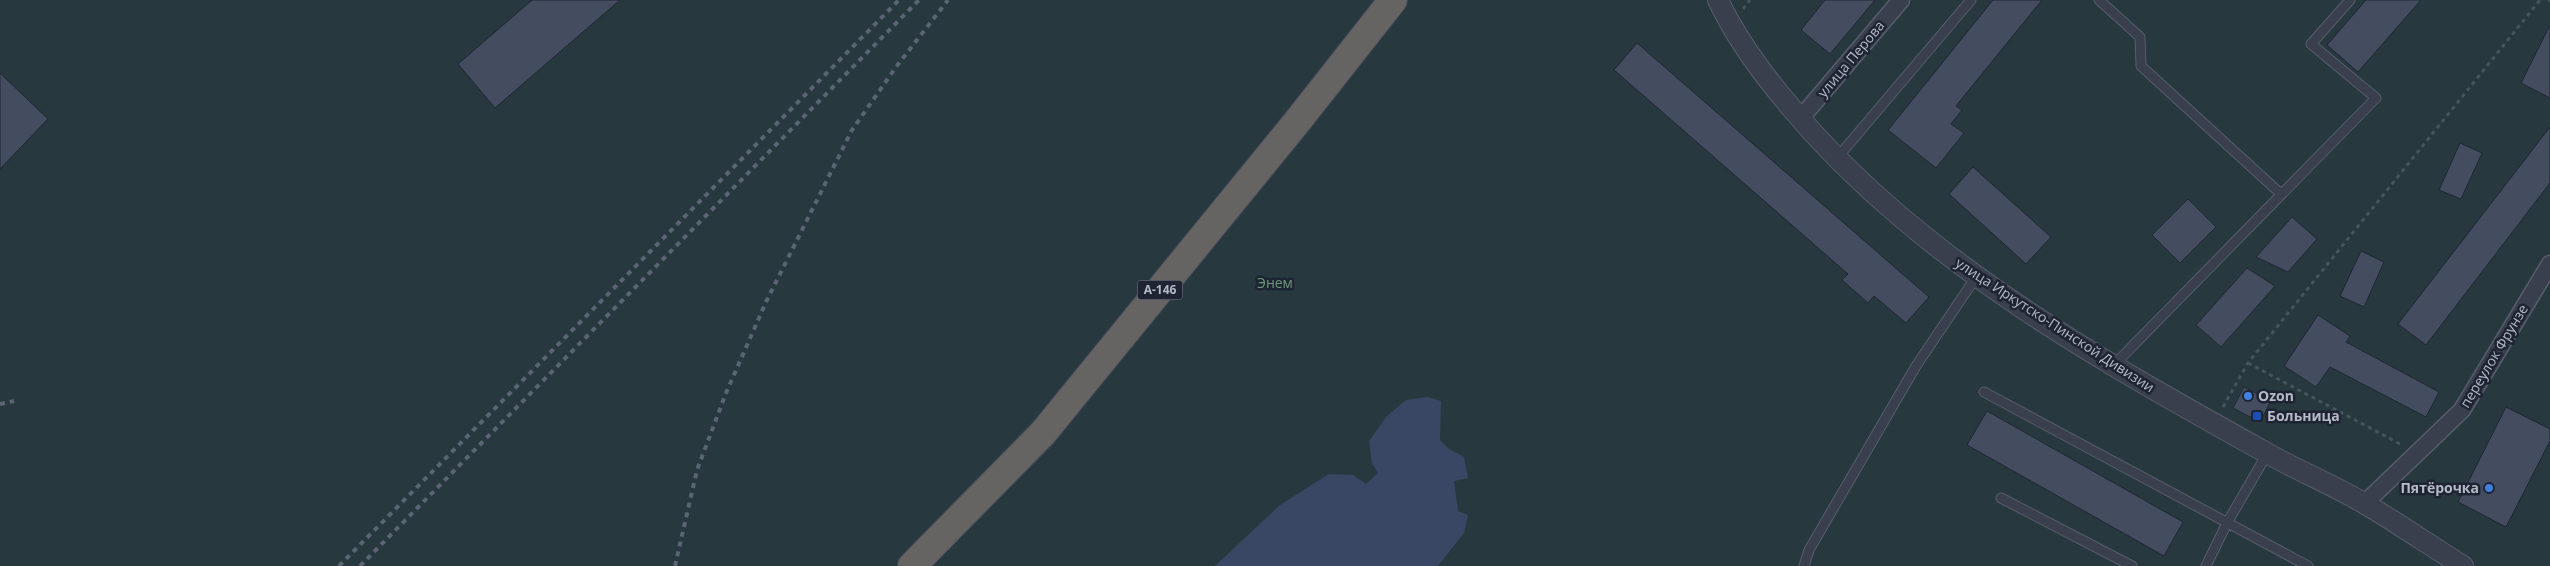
<svg xmlns="http://www.w3.org/2000/svg" width="2550" height="566" font-family="'Open Sans',sans-serif">
<rect width="100%" height="100%" fill="#252d3d"/>
<path fill="#27393e" d="M0 0H2550V566H0Z"/>
<path fill="#394764" d="M1428 397 1441 401 1440 440 1449 449 1464 457 1468 478 1454 481 1458 511 1468 515 1464 533 1438 566H1215L1280 505 1329 474 1353 475 1366 484 1378 473 1372 463 1369 441 1387 416 1406 400Z"/>
<path fill="#444c5f" stroke="#202634" d="M532 0H620L495 108 458 64Z
M1825 0H1875L1830 54 1801 30Z
M1993 0H2042L1956 106 1962 110 1951 124 1964 133 1936 168 1888 130Z
M2366 0H2421L2358 72 2327 45Z
M2550 25V98L2521 83Z
M1637 43 1929 297 1906 323 1874 296 1868 303 1842 280 1848 274 1614 70Z
M0 73 48 119 0 169Z
M2550 127V183L2426 345 2398 324Z
M2460 143 2482 153 2461 199 2439 190Z
M1973 167 2051 237 2026 264 1949 194Z
M2188 199 2216 227 2180 263 2152 235Z
M2292 217 2317 239 2288 272 2256 257Z
M2361 251 2384 262 2364 307 2340 296Z
M2247 268 2275 286 2221 347 2196 325Z
M2318 315 2350 336 2346 342 2439 392 2426 417 2330 367 2316 387 2284 366Z
M2244 387 2271 401 2260 422 2233 408Z
M2506 407 2550 429V441L2506 527 2458 502Z
M1987 411 2183 522 2164 556 1967 445Z"/>
<g fill="none" stroke-linecap="round" stroke-linejoin="round">
<g stroke="#575d6b" stroke-width="11">
<path id="service" d="M2099 0 2140 37 2141 66 2281 194
M1837 158 1971 0
M2114 365 2376 98 2311 44 2350 0
M1984 392 2308 566
M2001 498 2132 566
M1804 566 1809 550 1916 366 1976 277
M2206 566 2227 523 2267 454"/>
</g>
<g stroke="#575d6b" stroke-width="19">
<path id="minor" d="M1800 119 1901 0
M2365 503 2462 410 2550 264"/>
</g>
<g stroke="#575d6b" stroke-width="22">
<path id="tertiary" d="M1718 0C1741 49 1779 95 1815 135 1940 271 2105 363 2265 452 2298 471 2334 485 2367 505 2399 524 2431 546 2463 566"/>
</g>
<g stroke="#444a58" stroke-width="30">
<path id="trunk" d="M912 566 1043 433 1296 123 1393 0"/>
</g>
<path stroke="#45565b" stroke-width="3" stroke-dasharray="4 4" stroke-linecap="butt" d="M2548 0 2550 1
M1743 9 1750 0
M2248 363 2402 445
M2223 407 2248 363 2540 0"/>
<use href="#service" stroke="#393f4d" stroke-width="9"/>
<use href="#minor" stroke="#393f4d" stroke-width="16"/>
<use href="#tertiary" stroke="#393f4d" stroke-width="20"/>
<use href="#trunk" stroke="#656462" stroke-width="28"/>
<path stroke="#5b6374" stroke-width="4" stroke-dasharray="5 5" stroke-linecap="butt" d="M0 404 14 401
M339 566 899 0
M360 566 919 0
M675 566 697 470 726 393 766 302 852 130 896 67 948 0"/>
</g>
<g fill="#3f7fe0" stroke="#1e2432" stroke-width="2">
<circle cx="2248" cy="396" r="5"/>
<circle cx="2489" cy="488" r="5"/>
</g>
<rect fill="#1a4fb4" stroke="#1e2432" stroke-width="2" x="2252" y="411" width="10" height="10" rx="2.5"/>
<g text-anchor="middle" stroke-width="5" stroke-linejoin="round" paint-order="stroke">
<rect fill="#1e2432" stroke="#888d9b" stroke-width="1" x="1137.5" y="280.5" width="45" height="19" rx="4"/>
<g font-size="12" font-weight="bold" fill="#b5bac8">
<text x="1160" y="294">А-146</text>
</g>
<g font-size="14" fill="#b5bac8" stroke="#1e2432">
<text transform="translate(1851 59) rotate(-50)" y="5">улица Перова</text>
<text transform="translate(2055 325) rotate(33)" y="5">улица Иркутско-Пинской Дивизии</text>
<text transform="translate(2494 356) rotate(-59)" y="5">переулок Фрунзе</text>
</g>
<g font-size="14" fill="#6c997b" stroke="#1e2432">
<text x="1275" y="288">Энем</text>
</g>
<g font-size="14" font-weight="bold" fill="#b5bac8" stroke="#1e2432" text-anchor="start">
<text x="2258" y="401">Ozon</text>
<text x="2267" y="421">Больница</text>
<text x="2479" y="493" text-anchor="end">Пятёрочка</text>
</g>
</g>
</svg>
